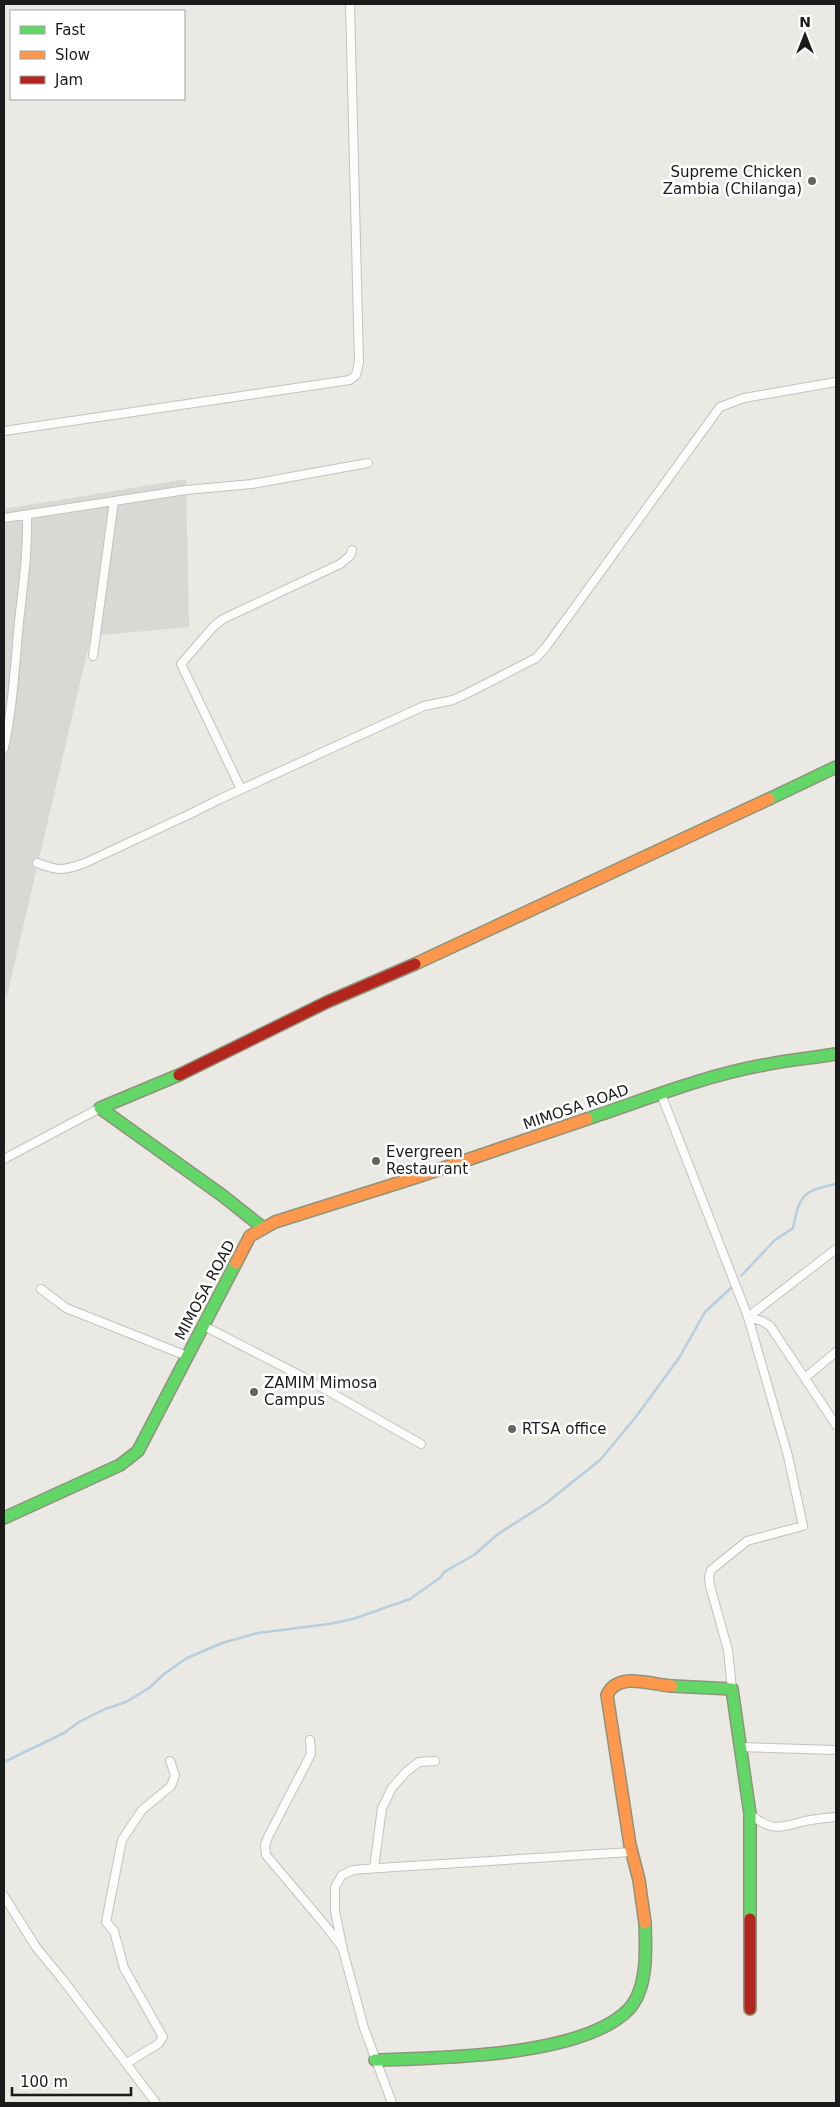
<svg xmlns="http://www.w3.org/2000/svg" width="840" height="2107" font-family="'DejaVu Sans',sans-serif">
<rect width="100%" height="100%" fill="#eae9e4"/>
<path fill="#d9d8d5" d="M186 479 189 627 91 636 7 996 4 997V509Z"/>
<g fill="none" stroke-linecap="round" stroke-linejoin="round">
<path stroke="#b6cede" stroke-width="2.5" d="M741 1276 775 1240 793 1228C800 1195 802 1191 836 1184
M4 1762 64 1733 79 1722 105 1709 126 1702 149 1688 164 1674 187 1658 222 1643 258 1633 329 1624 353 1619 410 1599 441 1577 444 1572 474 1555 498 1534 545 1504 600 1460 635 1418 679 1358 705 1312 732 1287"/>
<g stroke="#c2c2c0" stroke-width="10">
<path id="street" d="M4 431 350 380 356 375 359 362 350 4
M4 518 186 490 252 484 368 463
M93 656 114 501
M4 748C13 706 15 664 19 622 23 586 28 551 27 515
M241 789 181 664 214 626 223 619 340 564 350 556 352 550
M37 863C58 871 63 871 85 863L190 814 220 799 424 706 453 700 468 693 536 658 546 647 720 407 744 398 836 382
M661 1094 748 1317 788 1456 803 1526 747 1541 711 1570 709 1577 710 1586 728 1650 732 1689
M4 1159 100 1108
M41 1289 66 1308 187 1356
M748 1317 762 1321 770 1326 836 1425
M748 1317 836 1249
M202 1325 307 1379 421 1444
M806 1377 836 1352
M310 1740 311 1754 268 1837 265 1845 266 1855 325 1925 341 1946
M739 1747 836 1750
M750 1814C769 1830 778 1829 801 1822 813 1819 824 1818 836 1817
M374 1868 382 1808 392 1788 406 1772 419 1762 435 1761
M4 1896 36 1947 63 1980 156 2103
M127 2063 158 2044 163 2037 124 1968 114 1931 106 1922 122 1840 142 1810 171 1786 175 1775 170 1761
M392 2103 364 2028 343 1950 335 1911V1887L342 1875 353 1870 394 1867 631 1852"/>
</g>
<g stroke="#8e947c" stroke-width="14">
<path id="fast" d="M769 799 836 767
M179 1075 100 1108 223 1196 262 1227
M587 1119C644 1100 703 1076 764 1065 787 1060 812 1058 836 1054
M4 1518 120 1465 138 1451 236 1263
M672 1686 732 1689 750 1814V1919
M375 2060C439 2058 581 2057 628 2010 648 1990 646 1950 645 1923"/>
</g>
<g stroke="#8e947c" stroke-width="14">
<path id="slow" d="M415 964 769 799
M236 1263 250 1236 275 1222 414 1178 587 1119
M645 1923 639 1880 630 1845 607 1695C618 1671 651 1685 672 1686"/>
</g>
<g stroke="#8e947c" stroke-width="14">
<path id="jam" d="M179 1075 327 1002 415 964
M750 1919V2009"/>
</g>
<use href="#street" stroke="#fcfcfb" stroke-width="8"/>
<use href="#fast" stroke="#63d668" stroke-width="11"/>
<use href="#slow" stroke="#ff974d" stroke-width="11"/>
<use href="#jam" stroke="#b3261e" stroke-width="11"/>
</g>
<g fill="#636361" stroke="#fff" stroke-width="2">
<circle cx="812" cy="181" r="5"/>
<circle cx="376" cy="1161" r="5"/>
<circle cx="254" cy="1392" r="5"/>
<circle cx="512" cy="1429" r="5"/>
</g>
<g text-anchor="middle" stroke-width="5" stroke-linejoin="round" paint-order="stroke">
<g font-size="15" fill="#1b1b1b" stroke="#fff" text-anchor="start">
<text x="802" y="177" text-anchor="end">Supreme Chicken<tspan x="802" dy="17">Zambia (Chilanga)</tspan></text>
<text x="386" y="1157">Evergreen<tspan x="386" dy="17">Restaurant</tspan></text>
<text x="264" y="1388">ZAMIM Mimosa<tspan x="264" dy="17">Campus</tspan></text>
<text x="522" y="1434">RTSA office</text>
</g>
<g font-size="15" fill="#1b1b1b" stroke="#fff">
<text transform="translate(576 1107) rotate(-19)" y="5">MIMOSA ROAD</text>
<text transform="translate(205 1290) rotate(-62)" y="5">MIMOSA ROAD</text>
</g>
</g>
<rect width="840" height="2107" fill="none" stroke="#1b1b1b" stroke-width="10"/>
<rect x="10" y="10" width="175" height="90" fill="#ffffff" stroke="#a4a4a4"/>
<rect x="20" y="26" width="25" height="8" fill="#63d668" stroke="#a4a4a4"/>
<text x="55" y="35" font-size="15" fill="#1b1b1b">Fast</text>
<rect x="20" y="51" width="25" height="8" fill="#ff974d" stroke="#a4a4a4"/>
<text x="55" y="60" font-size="15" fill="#1b1b1b">Slow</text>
<rect x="20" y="76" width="25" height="8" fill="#b3261e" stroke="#a4a4a4"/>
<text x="55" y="85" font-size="15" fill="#1b1b1b">Jam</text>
<g transform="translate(805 35)" stroke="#ffffff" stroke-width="4" paint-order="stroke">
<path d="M0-4L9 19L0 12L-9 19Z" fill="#1b1b1b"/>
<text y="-8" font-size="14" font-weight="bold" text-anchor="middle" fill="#1b1b1b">N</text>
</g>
<path d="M12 2087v8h119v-8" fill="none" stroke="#1b1b1b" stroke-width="2.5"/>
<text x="20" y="2087" font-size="15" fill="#1b1b1b" stroke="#ffffff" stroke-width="4" paint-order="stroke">100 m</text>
</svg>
